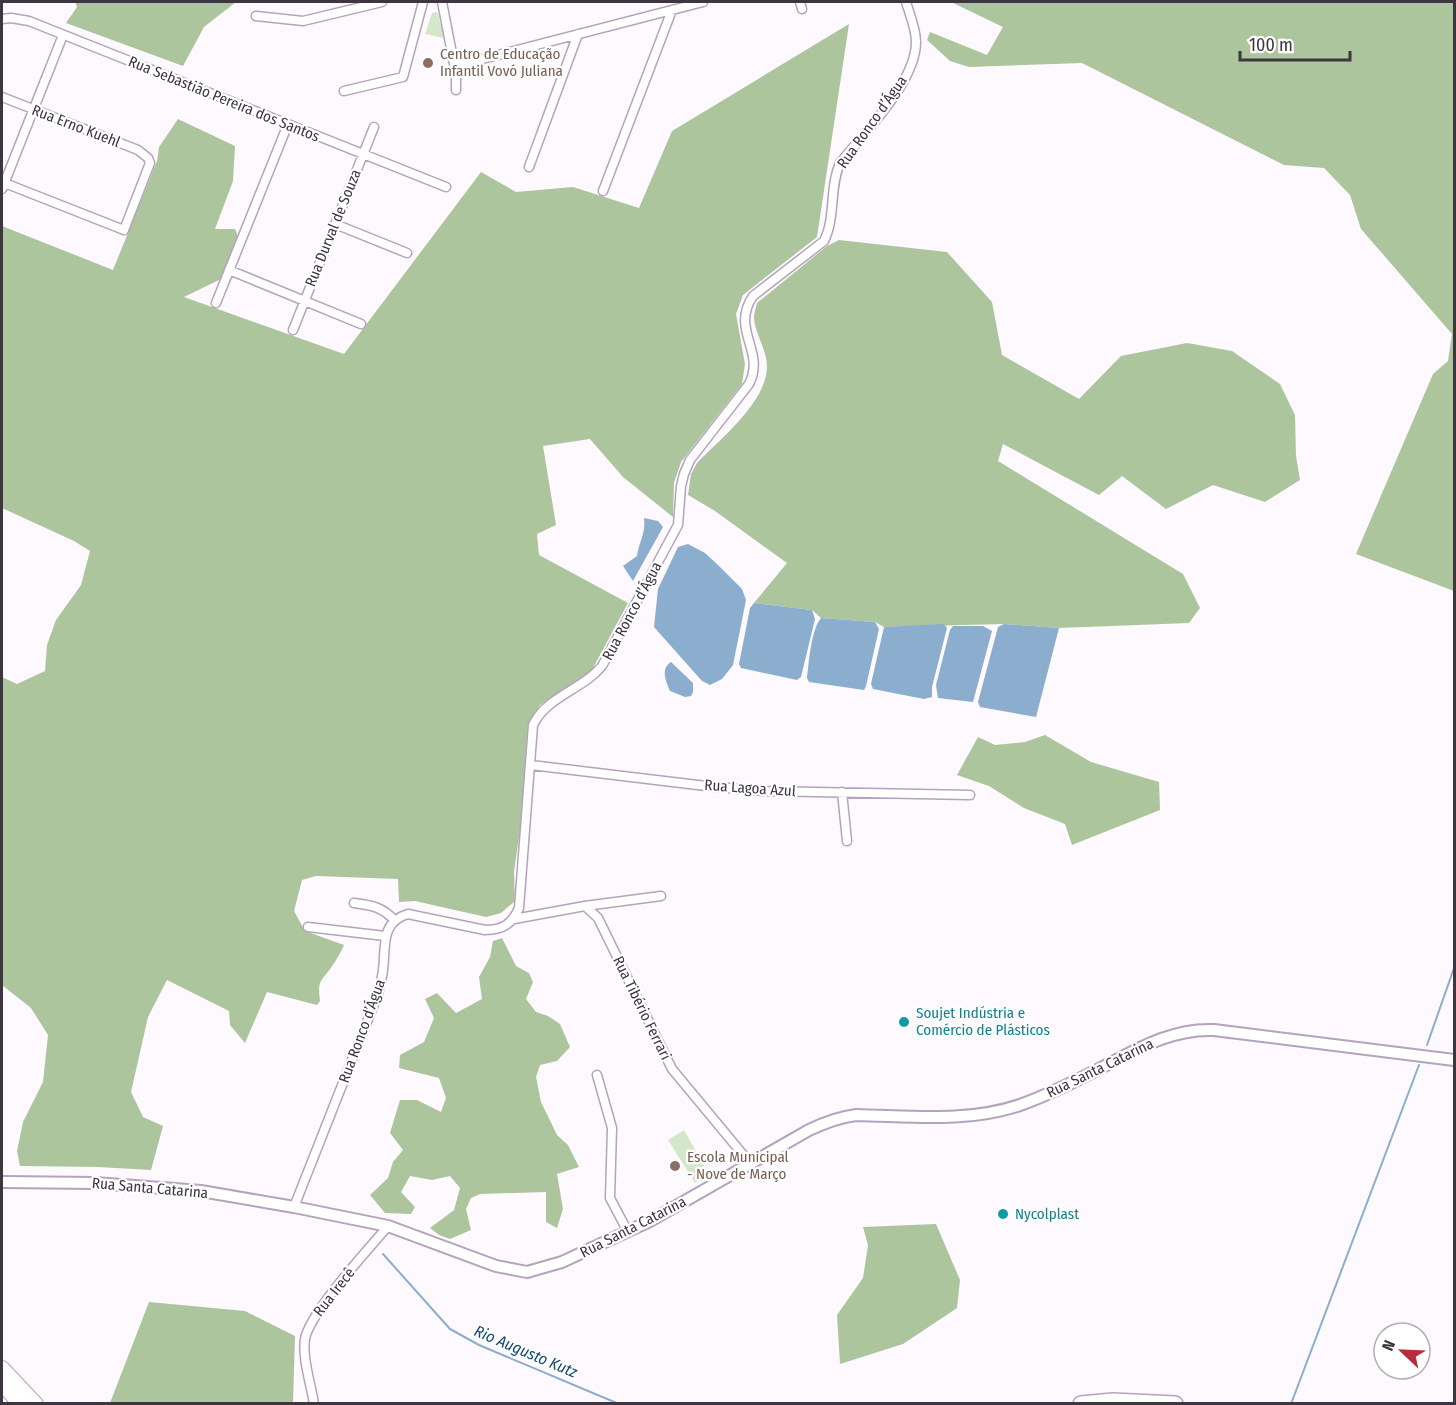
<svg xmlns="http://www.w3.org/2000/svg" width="1456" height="1405" font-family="'Fira Sans Condensed',sans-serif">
<rect width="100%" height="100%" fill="#fdf9fe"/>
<path fill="#d4e8c9" d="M436 12 438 14 444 38 425 34 432 13Z
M684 1130 709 1174 695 1183 668 1140Z"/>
<path fill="#acc59d" d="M75 2H236L204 27 183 66 66 23 77 7Z
M951 2H1454V591L1356 554 1433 374 1448 361 1452 334 1361 229 1350 195 1324 168 1284 165 1082 63 969 67 950 61 927 40 930 32 987 55 1003 27Z
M849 24 817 237 743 295 736 314 745 364 742 384 681 462 674 483 673 517 623 477 590 439 543 446 556 525 537 534 539 555 628 603 592 670 540 705 528 725 520 830 514 872 515 901 501 913 486 917 415 901 399 902 398 879 316 876 302 880 294 911 305 931 344 945C341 952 337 959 332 966 322 982 317 978 320 1001L317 1005 267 992 245 1043 230 1025 229 1011 167 980 148 1017 131 1092 143 1117 163 1126 151 1170 98 1167 20 1166 17 1151 23 1122 43 1082 48 1035 31 1008 2 985V677L17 684 45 671 47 645 56 620 81 585 90 551 74 541 2 508V226L113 270 157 161 159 147 178 119 235 146 233 181 215 229H235L239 238 223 278 184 297 344 354 481 172 516 192 573 187 639 208 672 131Z
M839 240 947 252 992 302 1002 355 1079 399 1121 356 1187 343 1232 351 1280 384 1295 415 1296 456 1300 480 1265 502 1213 485 1166 509 1122 476 1099 495 1003 444 998 461 1183 574 1200 608 1189 623 1059 628 1004 624 884 627 875 622 821 618 812 610 754 603 787 563 715 511 688 495 691 474 697 463C720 439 766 403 767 367 767 349 754 332 754 317 754 313 756 307 757 303L827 246Z
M1045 735 1091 762 1159 782 1160 810 1072 845 1065 824 1024 808 989 786 957 775 978 737 995 745 1025 742Z
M502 938 516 966 529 973 533 982 526 999 536 1012 548 1016 560 1024 570 1047 557 1061 540 1065 536 1077 541 1102 557 1135 568 1145 579 1167 557 1174 563 1209 557 1228 546 1222V1192L480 1194 471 1198 466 1209 471 1230 450 1239 439 1235 430 1228 454 1210 460 1188 450 1176 432 1180 410 1176 401 1192 415 1207 411 1214 385 1213 370 1195 388 1178 393 1162 403 1150 390 1133 400 1100H417L441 1112 446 1098 439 1078 399 1068 400 1055 424 1042 434 1018 425 999 437 993 456 1013 482 999 479 977 490 957 493 941Z
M936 1224 960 1280 957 1308 903 1344 840 1364 837 1315 863 1278 868 1245 863 1227Z
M149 1302 245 1311 295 1336 293 1403H110Z"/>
<path fill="#8badce" d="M644 518 658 521 663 527 633 581 623 566 637 556C639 542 646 533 644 518Z
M688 544 705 553 719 566 742 589 746 600 733 665 722 679 710 685 702 681 654 627 658 589 678 547Z
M754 603 812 610 815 619 801 677 797 680 741 668 739 664 750 608Z
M821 618 875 622 879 629 866 686 864 690 809 682 807 678C809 662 811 630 821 618Z
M944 624 947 628 932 687V697L924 699 873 689 871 684 884 627Z
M1004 624 1059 628 1036 717 980 707 978 702 998 627Z
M953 626H983L992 631 973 702 938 698 936 685 950 630Z
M671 662 693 683V692L691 696 685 697 670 691C666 681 660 669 671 662Z"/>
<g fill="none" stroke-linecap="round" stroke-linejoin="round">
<path stroke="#8badce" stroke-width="2" d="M1427 1045 1454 968
M383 1254 450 1329 479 1345 619 1404
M1291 1404 1419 1065"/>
<g stroke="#b5a2be" stroke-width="11">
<path id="minor" d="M442 2 456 74V90
M800 2 802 9
M256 16 303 21 382 2
M2 19 11 18 29 21 446 187
M455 66 703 2
M344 91 403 77 423 2
M2 97 138 150 148 158 150 163 124 230 2 182
M529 167 578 34
M2 189 63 35
M603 191 672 10
M335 224 407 253
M229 270 361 324
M216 303 288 124
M293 330 374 127
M531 765 706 786 763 791 970 795
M842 792 847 841
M354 903C371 905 383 907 395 921
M585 906 661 896
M514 919 585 906 598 918 672 1069 750 1163
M308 927 385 936
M597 1075 612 1128 610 1198 628 1232
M294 1207 378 994C380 986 382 978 383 970 386 947 380 922 408 914L485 930C503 930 512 924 519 908L533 725C547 696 582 690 602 666L678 525 681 486 684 474 690 460 749 384C766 351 730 330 753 296L824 241C836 217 829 188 840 163 864 133 916 82 916 42 916 29 910 15 906 2
M314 1404C311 1384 302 1358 305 1339 310 1312 368 1250 388 1226"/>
</g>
<g stroke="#b5a2be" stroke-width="14">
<path id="tertiary" d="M2 1182 95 1183 201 1191 294 1207 388 1226 496 1266 527 1272 562 1262 650 1221 809 1130C824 1123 839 1117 856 1115 911 1116 967 1123 1020 1105 1045 1096 1070 1084 1095 1071 1133 1052 1169 1028 1214 1030L1454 1060"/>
</g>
<g stroke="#b5a2be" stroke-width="16">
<path id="primary" d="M2 1368 36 1404
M2 1384 20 1404"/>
</g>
<g stroke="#b5a2be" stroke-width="18">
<path id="motorway" d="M1081 1404 1113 1401 1175 1404"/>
</g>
<use href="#minor" stroke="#fff" stroke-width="8"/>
<use href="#tertiary" stroke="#fff" stroke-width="10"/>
<use href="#primary" stroke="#fff" stroke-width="14"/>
<use href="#motorway" stroke="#fff" stroke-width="15"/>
</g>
<g fill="#8d6e63" stroke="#fff" stroke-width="2">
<circle cx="428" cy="63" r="6"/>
<circle cx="675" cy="1166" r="6"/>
</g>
<g fill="#0f9aa8" stroke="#fff" stroke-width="2">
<circle cx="904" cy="1022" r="6"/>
<circle cx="1003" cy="1214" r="6"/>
</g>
<g text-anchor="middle" stroke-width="4.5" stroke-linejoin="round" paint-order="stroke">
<g font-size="15" fill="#785e54" stroke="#fff" text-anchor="start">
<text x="440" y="59">Centro de Educação<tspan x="440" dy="17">Infantil Vovó Juliana</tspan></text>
<text x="687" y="1162">Escola Municipal<tspan x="687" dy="17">- Nove de Março</tspan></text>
</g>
<g font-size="15" fill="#3d3540" stroke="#fff">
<text transform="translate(224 99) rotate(22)" y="5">Rua Sebastião Pereira dos Santos</text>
<text transform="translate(872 122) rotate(-55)" y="5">Rua Ronco d’Água</text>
<text transform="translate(76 126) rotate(21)" y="5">Rua Erno Kuehl</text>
<text transform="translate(333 228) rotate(-68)" y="5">Rua Durval de Souza</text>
<text transform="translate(632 611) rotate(-62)" y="5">Rua Ronco d’Água</text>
<text transform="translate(750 788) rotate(4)" y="5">Rua Lagoa Azul</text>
<text transform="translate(642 1008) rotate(64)" y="5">Rua Tibério Ferrari</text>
<text transform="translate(362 1031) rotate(-70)" y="5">Rua Ronco d’Água</text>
<text transform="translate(1100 1068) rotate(-26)" y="5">Rua Santa Catarina</text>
<text transform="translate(150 1188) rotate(5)" y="5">Rua Santa Catarina</text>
<text transform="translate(633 1227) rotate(-27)" y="5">Rua Santa Catarina</text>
<text transform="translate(334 1292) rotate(-52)" y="5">Rua Irecê</text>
</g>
<g font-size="15" fill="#0d838f" stroke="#fff" text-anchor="start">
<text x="916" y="1018">Soujet Indústria e<tspan x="916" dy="17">Comércio de Plásticos</tspan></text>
<text x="1015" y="1219">Nycolplast</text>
</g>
<g font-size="16" font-style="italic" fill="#124873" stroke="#fff">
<text transform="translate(526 1351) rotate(23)" y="6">Rio Augusto Kutz</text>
</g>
</g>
<rect width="1456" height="1405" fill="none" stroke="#3d3540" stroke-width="6"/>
<g transform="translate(1402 1351) rotate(293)"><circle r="28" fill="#ffffff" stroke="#b1aeb3" stroke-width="1.5"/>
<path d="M0-4.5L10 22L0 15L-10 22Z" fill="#bb2a39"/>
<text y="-9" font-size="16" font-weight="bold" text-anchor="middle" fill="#3d3540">N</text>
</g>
<path d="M1240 51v9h110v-9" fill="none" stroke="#3d3540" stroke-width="3"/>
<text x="1249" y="51" font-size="18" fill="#3d3540" stroke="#ffffff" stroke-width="4.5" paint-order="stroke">100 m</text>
</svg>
